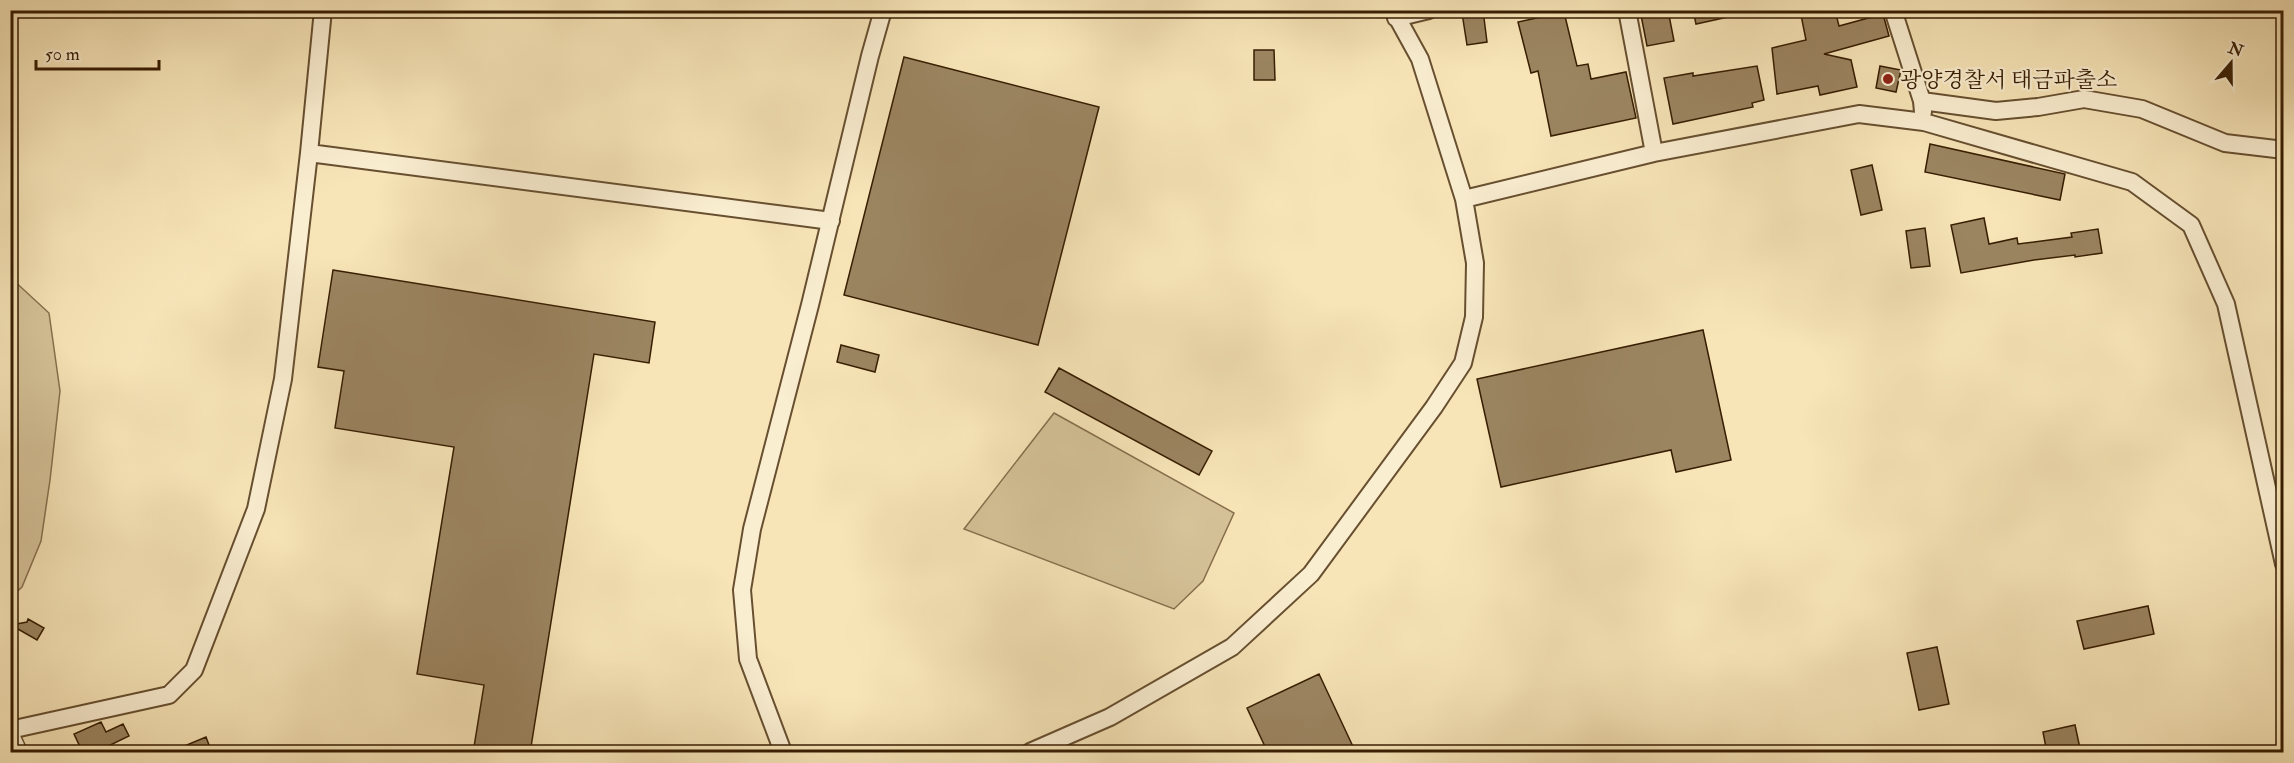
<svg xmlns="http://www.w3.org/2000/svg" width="2294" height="763" font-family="'IM FELL Double Pica','Noto Serif KR',serif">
<rect width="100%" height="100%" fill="#f7e5b8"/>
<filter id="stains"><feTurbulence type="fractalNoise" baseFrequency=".00333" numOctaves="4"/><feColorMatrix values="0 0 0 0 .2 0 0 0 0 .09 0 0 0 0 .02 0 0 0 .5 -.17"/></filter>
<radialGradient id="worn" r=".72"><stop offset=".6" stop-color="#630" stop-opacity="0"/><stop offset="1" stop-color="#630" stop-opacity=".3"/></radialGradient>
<path fill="#d6c399" stroke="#86704e" stroke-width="1.5" d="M11 278 49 313 60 391 50 480 41 541 22 587 11 597Z
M1054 413 1234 513 1203 581 1174 609 964 529Z"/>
<path fill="#9b8561" stroke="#371d02" stroke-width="1.5" d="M1483 10 1487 42 1467 45 1462 13Z
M1640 10H1668L1674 41 1647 46Z
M1693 10H1732L1733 16 1696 24Z
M1821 10H1835L1839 26 1883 14 1889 36 1824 54 1851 60 1857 87 1820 95 1818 86 1777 94 1772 48 1806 40 1801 15Z
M1564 12 1577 66 1588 64 1591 79 1626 72 1636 118 1551 136 1538 71 1531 73 1518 22Z
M1254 50H1274L1275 80H1254Z
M904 57 1099 107 1038 345 844 295Z
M1757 66 1764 100 1752 103 1753 107 1673 124 1664 78 1693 73V76Z
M1880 66 1901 70 1896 92 1876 88Z
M1930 144 2065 174 2060 200 1925 172Z
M1872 165 1882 210 1861 215 1851 170Z
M1984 218 1989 244 2017 238 2018 244 2072 237 2071 233 2098 229 2102 253 2075 257V255L2034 260 1961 273 1951 225Z
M1925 228 1930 266 1911 268 1906 231Z
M333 270 655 322 649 363 594 354 530 753H506L474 747 484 685 417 674 454 447 335 428 344 371 318 367Z
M1703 330 1731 460 1676 472 1671 450 1501 487 1477 379Z
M841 345 879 355 875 372 837 362Z
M1059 368 1212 451 1199 475 1045 392Z
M2148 606 2154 634 2084 649 2077 621Z
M28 619 44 628 37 640 11 625 27 622Z
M1937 647 1949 704 1919 710 1907 653Z
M1319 674 1356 753H1268L1247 708Z
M101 722 106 732 123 724 129 736 94 753H83L74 734Z
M2075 725 2081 753H2047L2043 732Z
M206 737 212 753H170V752Z"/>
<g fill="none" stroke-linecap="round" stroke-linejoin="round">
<g stroke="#674f30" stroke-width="20">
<path id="minor" d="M1393 10 1420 59 1464 199
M1627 10 1654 153
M1893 10 1922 101 1923 112
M1396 18 1429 10
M1922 101 1996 111 2038 107 2084 99 2142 109 2225 143 2284 150
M309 153 323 10
M10 730 169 695 194 670 256 509 283 379 309 153 831 221
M783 752 748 659 742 590 752 529 810 305 870 56 883 10
M1030 752 1110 717 1232 647 1311 574 1434 407 1463 363 1474 317 1475 263 1464 199 1654 153 1859 114 1924 122 2132 182 2191 225 2226 304 2284 564"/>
</g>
<g stroke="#674f30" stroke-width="24">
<path id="tertiary" d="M10 739 16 752"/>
</g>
<use href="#minor" stroke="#faeed1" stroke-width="16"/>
<use href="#tertiary" stroke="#faeed1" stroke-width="21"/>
</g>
<circle fill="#8f2418" stroke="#faeed1" stroke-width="2" cx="1888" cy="79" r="6"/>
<g text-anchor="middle" stroke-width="4.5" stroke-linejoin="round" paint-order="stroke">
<g font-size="22" fill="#371d02" stroke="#faeed1" text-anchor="start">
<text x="1900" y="87">광양경찰서 태금파출소</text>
</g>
</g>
<rect width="2294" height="763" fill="none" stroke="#f7e5b8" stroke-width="36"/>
<rect x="12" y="12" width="2270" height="739" fill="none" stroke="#371d02" stroke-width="3"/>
<rect x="18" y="18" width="2258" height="727" fill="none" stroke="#371d02" stroke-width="1.5"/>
<g transform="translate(2231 63) rotate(20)" stroke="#faeed1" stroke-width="4.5" paint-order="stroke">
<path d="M0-4.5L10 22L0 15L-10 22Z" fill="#371d02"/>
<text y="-9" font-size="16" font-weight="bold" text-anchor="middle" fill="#371d02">N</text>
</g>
<path d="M36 60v9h123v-9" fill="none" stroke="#371d02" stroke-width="3"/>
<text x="45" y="60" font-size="18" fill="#371d02" stroke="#faeed1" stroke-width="4.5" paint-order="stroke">50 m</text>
<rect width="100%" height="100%" filter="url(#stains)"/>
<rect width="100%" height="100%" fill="url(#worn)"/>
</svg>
